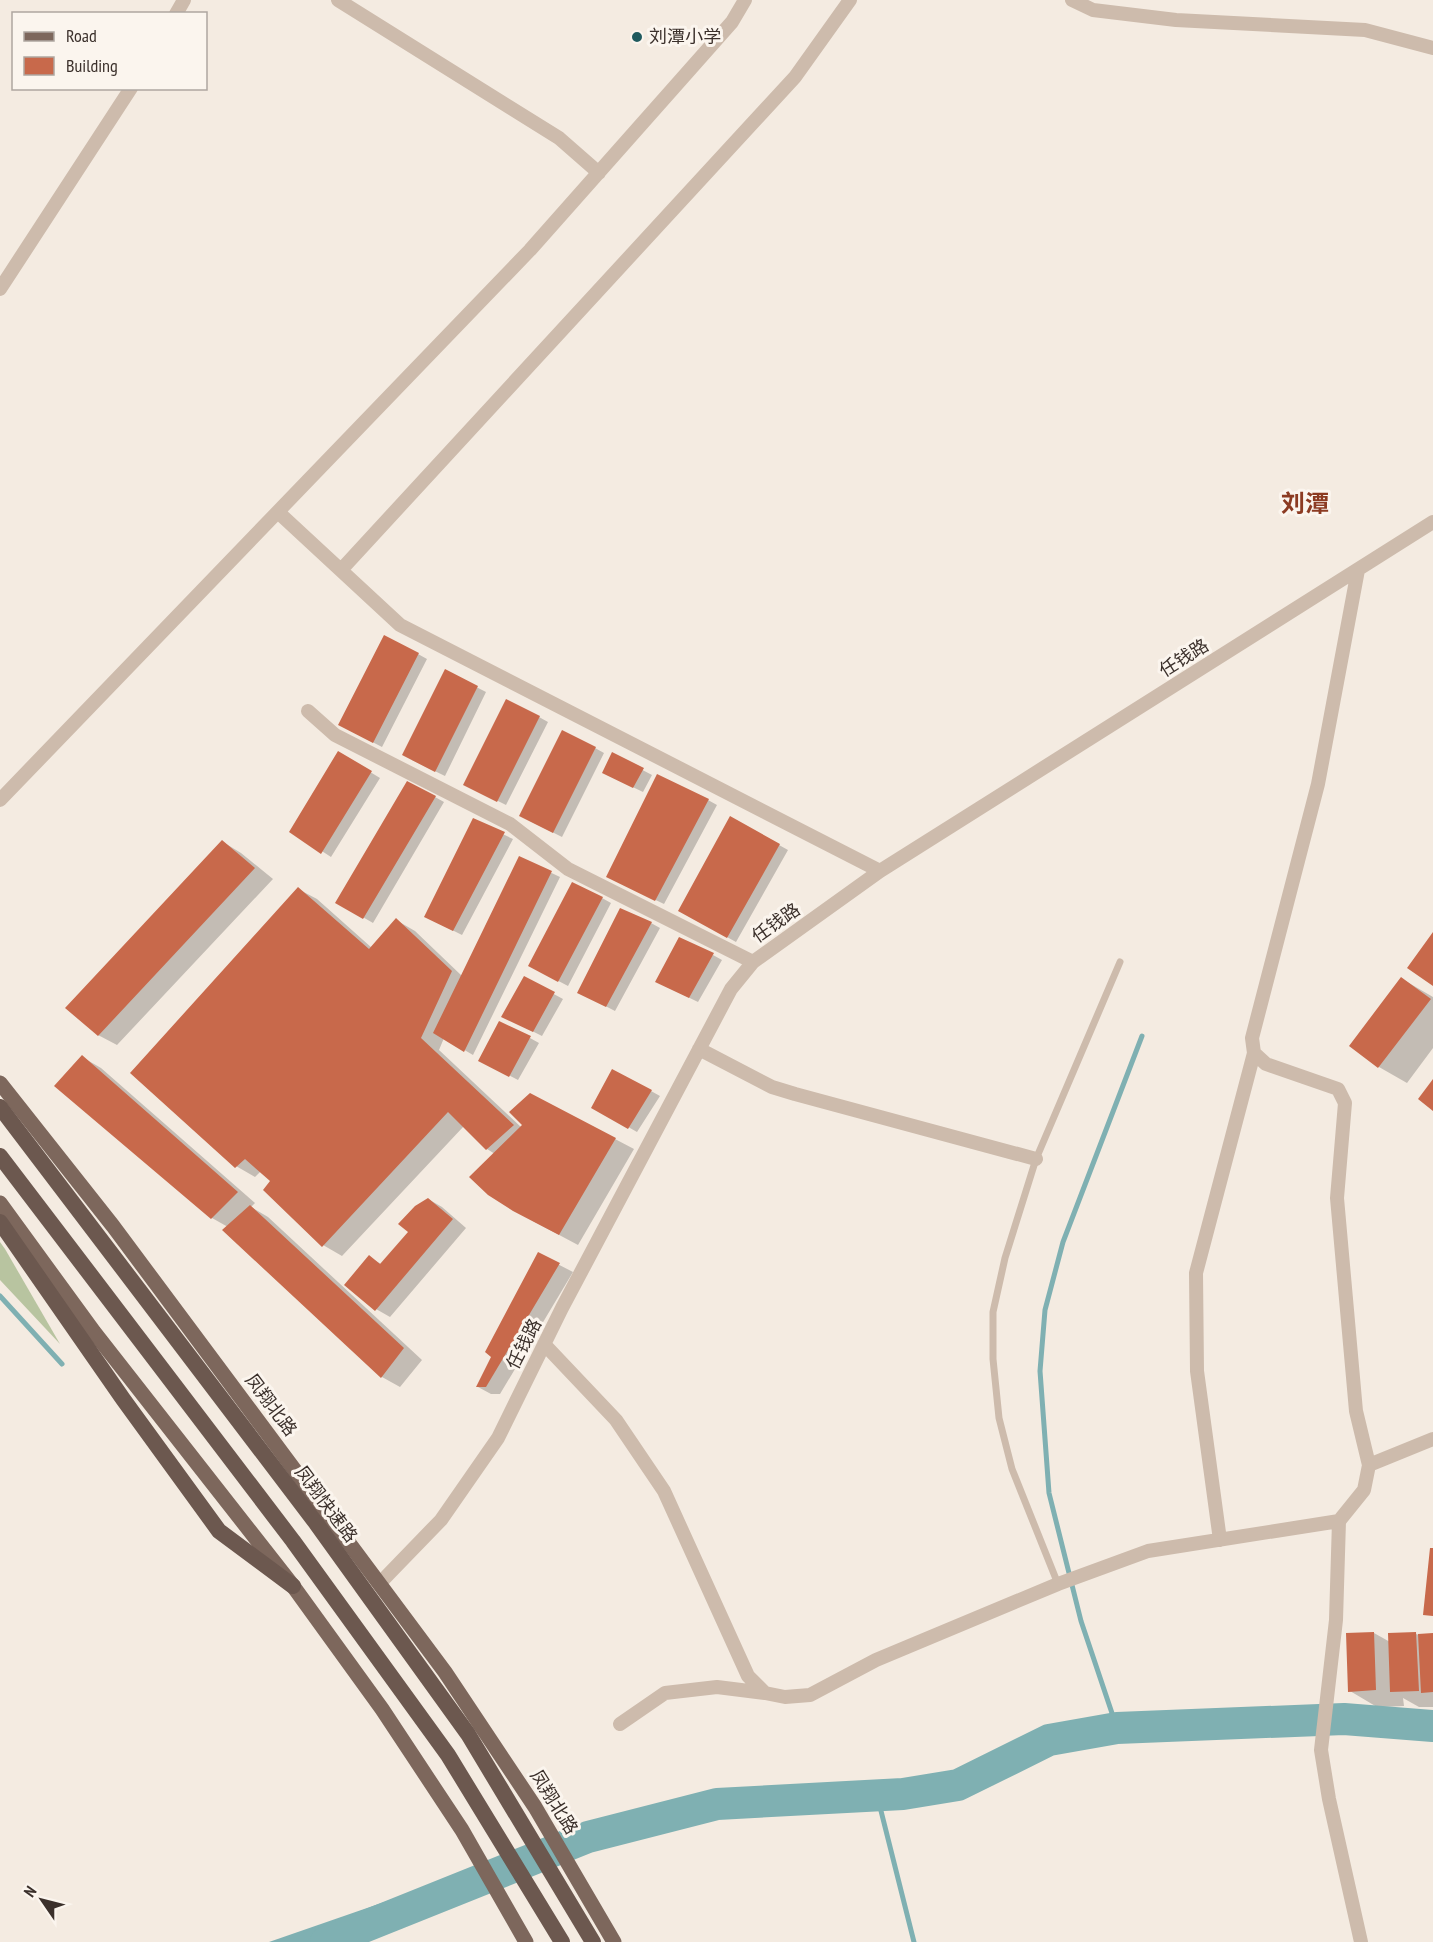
<svg xmlns="http://www.w3.org/2000/svg" width="1433" height="1942" font-family="'PT Sans Narrow','Noto Sans SC',sans-serif">
<rect width="100%" height="100%" fill="#f4ebe1"/>
<path fill="#b8c4a0" d="M0 1242 5 1249 60 1344 0 1280Z"/>
<path fill="#7fb0b2" d="M393 1899 346 1942H269Z"/>
<path fill="#0003" d="M418 654 427 659 382 747 349 730Z
M445 671 486 692 445 776 412 760Z
M539 717 548 722 506 805 474 789Z
M595 748 604 753 562 837 530 821Z
M339 753 380 778 331 857 291 831Z
M612 754 652 775 643 792 612 777Z
M435 797 444 802 373 923 337 902Z
M708 800 717 805 664 904 616 881Z
M731 818 788 850 736 942 680 911Z
M473 820 513 839 462 935 434 921Z
M223 842 241 853 273 879 117 1045 98 1035Z
M520 858 560 877 473 1055 444 1038 439 1050 522 1128 615 1139 634 1149 578 1245 533 1221 495 1154 487 1149 464 1126 342 1256 323 1245 273 1181 261 1171 255 1177 236 1166 298 889 317 899 372 948 396 920 415 931 462 976Z
M602 898 611 903 568 986 530 966Z
M651 923 660 928 615 1011 588 997Z
M713 955 722 960 698 1002 665 986Z
M524 978 563 999 542 1036 512 1021Z
M1402 979 1433 997V1048L1407 1083 1379 1067 1351 1046Z
M530 1038 539 1043 518 1080 489 1065Z
M82 1057 101 1068 255 1203 251 1207 268 1217 422 1360 400 1387 382 1377 228 1227 212 1218Z
M651 1091 660 1096 637 1132 593 1107Z
M428 1199 442 1207 466 1228 390 1317 376 1309 369 1257 381 1264 410 1231Z
M538 1254 573 1272 500 1394H491L478 1387Z
M1374 1633 1390 1642 1416 1634 1419 1635H1433V1707H1419L1403 1698 1404 1706 1377 1707 1350 1691Z"/>
<g fill="none" stroke-linecap="round" stroke-linejoin="round">
<path stroke="#7fb0b2" stroke-width="5" d="M0 1296 62 1364
M1117 1728 1081 1621 1049 1493 1040 1371 1045 1310 1063 1242 1142 1036
M877 1795 914 1942"/>
<path stroke="#7fb0b2" stroke-width="32" d="M326 1942 588 1837 717 1804 903 1794 958 1785 1049 1740 1117 1728 1344 1719 1433 1726"/>
</g>
<path fill="#c8694b" d="M384 635 419 653 373 743 338 725Z
M445 669 478 686 435 772 402 755Z
M506 699 540 716 497 802 463 785Z
M562 730 596 747 553 833 519 816Z
M338 751 372 771 321 854 289 832Z
M612 752 644 768 633 788 602 773Z
M657 774 709 799 655 901 606 877Z
M407 781 436 796 363 919 335 903Z
M730 816 780 844 727 938 678 911Z
M473 818 505 832 453 931 424 917Z
M222 840 255 868 98 1036 65 1008Z
M519 856 552 871 464 1052 433 1033Z
M572 882 603 897 558 982 528 966Z
M298 887 369 949 396 918 452 971 421 1038 514 1125 486 1150 448 1112 322 1247 263 1190 270 1181 245 1159 235 1168 130 1073Z
M620 908 652 922 606 1007 577 993Z
M1433 932V986L1407 968Z
M679 937 714 953 689 998 655 982Z
M524 976 555 992 533 1032 501 1017Z
M1401 977 1431 999 1378 1068 1349 1046Z
M499 1021 531 1036 509 1077 478 1061Z
M82 1055 238 1192 211 1219 54 1086Z
M612 1069 652 1090 628 1129 591 1108Z
M1433 1079V1111L1418 1099Z
M530 1093 616 1138 559 1235 513 1211 488 1195 469 1177 522 1125 509 1112Z
M428 1198 453 1219 375 1311 344 1285 369 1255 380 1264 408 1232 398 1224 415 1206Z
M250 1205 404 1348 381 1378 222 1230Z
M538 1252 560 1263 486 1387H476L491 1357 485 1352Z
M1430 1548H1433V1616L1423 1615Z
M1374 1632 1376 1690 1348 1692 1346 1633Z
M1416 1632 1419 1691 1390 1692 1388 1633Z
M1433 1633V1692L1421 1693 1418 1634Z"/>
<g fill="none" stroke-linecap="round" stroke-linejoin="round">
<path stroke="#cdbbac" stroke-width="7" d="M1058 1584 1012 1469 999 1418 993 1359V1312L1005 1258 1036 1159 1120 962"/>
<path stroke="#cdbbac" stroke-width="14" d="M338 0 559 138 599 173
M1072 0 1093 10 1176 20 1365 30 1433 48
M176 14 184 0
M0 289 131 88
M278 512 400 625 880 871
M341 570 795 77 850 0
M308 711 335 735 510 824 568 869 753 962
M0 800 530 250 732 22 745 0
M699 1049 772 1087 795 1094 1036 1159
M544 1344 616 1420 664 1491 748 1676 765 1693 785 1697 810 1695 876 1660 1058 1584 1148 1551 1339 1521 1364 1490 1369 1465 1356 1411 1337 1198 1345 1103 1338 1089 1266 1064 1254 1053 1252 1038 1318 784 1358 570
M1369 1465 1433 1439
M1339 1521 1336 1620 1321 1750 1329 1799 1361 1942
M1220 1540 1197 1371 1196 1273 1254 1053
M380 1583 441 1520 498 1438 562 1308 731 989 753 962 880 871 1433 522
M620 1724 665 1693 717 1687 765 1693"/>
<path stroke="#7d675c" stroke-width="15" d="M0 1083 113 1226 445 1672 535 1807 614 1942
M0 1203 94 1332 293 1586 382 1709 462 1830 526 1942"/>
<path stroke="#6c584f" stroke-width="16" d="M0 1222 123 1399 219 1531 293 1586"/>
<path stroke="#6c584f" stroke-width="16" d="M0 1107 316 1523 468 1734 593 1942
M0 1156 293 1541 448 1755 562 1942"/>
</g>
<circle fill="#1f5a5e" stroke="#fbf5ee" stroke-width="2" cx="637" cy="37" r="6"/>
<g text-anchor="middle" stroke-width="6" stroke-linejoin="round" paint-order="stroke">
<g font-size="18" fill="#3b302b" stroke="#fbf5ee" text-anchor="start">
<text x="649" y="43">刘潭小学</text>
</g>
<g font-size="18" fill="#3b302b" stroke="#fbf5ee">
<text transform="translate(1184 658) rotate(-32)" y="6">任钱路</text>
<text transform="translate(776 923) rotate(-35)" y="6">任钱路</text>
<text transform="translate(524 1344) rotate(-63)" y="6">任钱路</text>
<text transform="translate(271 1405) rotate(53)" y="6">凤翔北路</text>
<text transform="translate(326 1504) rotate(53)" y="6">凤翔快速路</text>
<text transform="translate(554 1802) rotate(58)" y="6">凤翔北路</text>
</g>
<g font-size="24" font-weight="bold" fill="#8c3b22" stroke="#fbf5ee">
<text x="1305" y="512">刘潭</text>
</g>
</g>
<rect x="12" y="12" width="195" height="78" fill="#fbf5ee" stroke="#aea6a0" stroke-width="1.5"/>
<rect x="24" y="32" width="30" height="9" fill="#7d675c" stroke="#aea6a0" stroke-width="1.5"/>
<text x="66" y="42" font-size="18" fill="#3b302b">Road</text>
<rect x="24" y="57" width="30" height="18" fill="#c8694b" stroke="#aea6a0" stroke-width="1.5"/>
<text x="66" y="72" font-size="18" fill="#3b302b">Building</text>
<g transform="translate(42 1900) rotate(305)" stroke="#fbf5ee" stroke-width="4.5" paint-order="stroke">
<path d="M0-4.5L10 22L0 15L-10 22Z" fill="#3b302b"/>
<text y="-9" font-size="16" font-weight="bold" text-anchor="middle" fill="#3b302b">N</text>
</g>
</svg>
